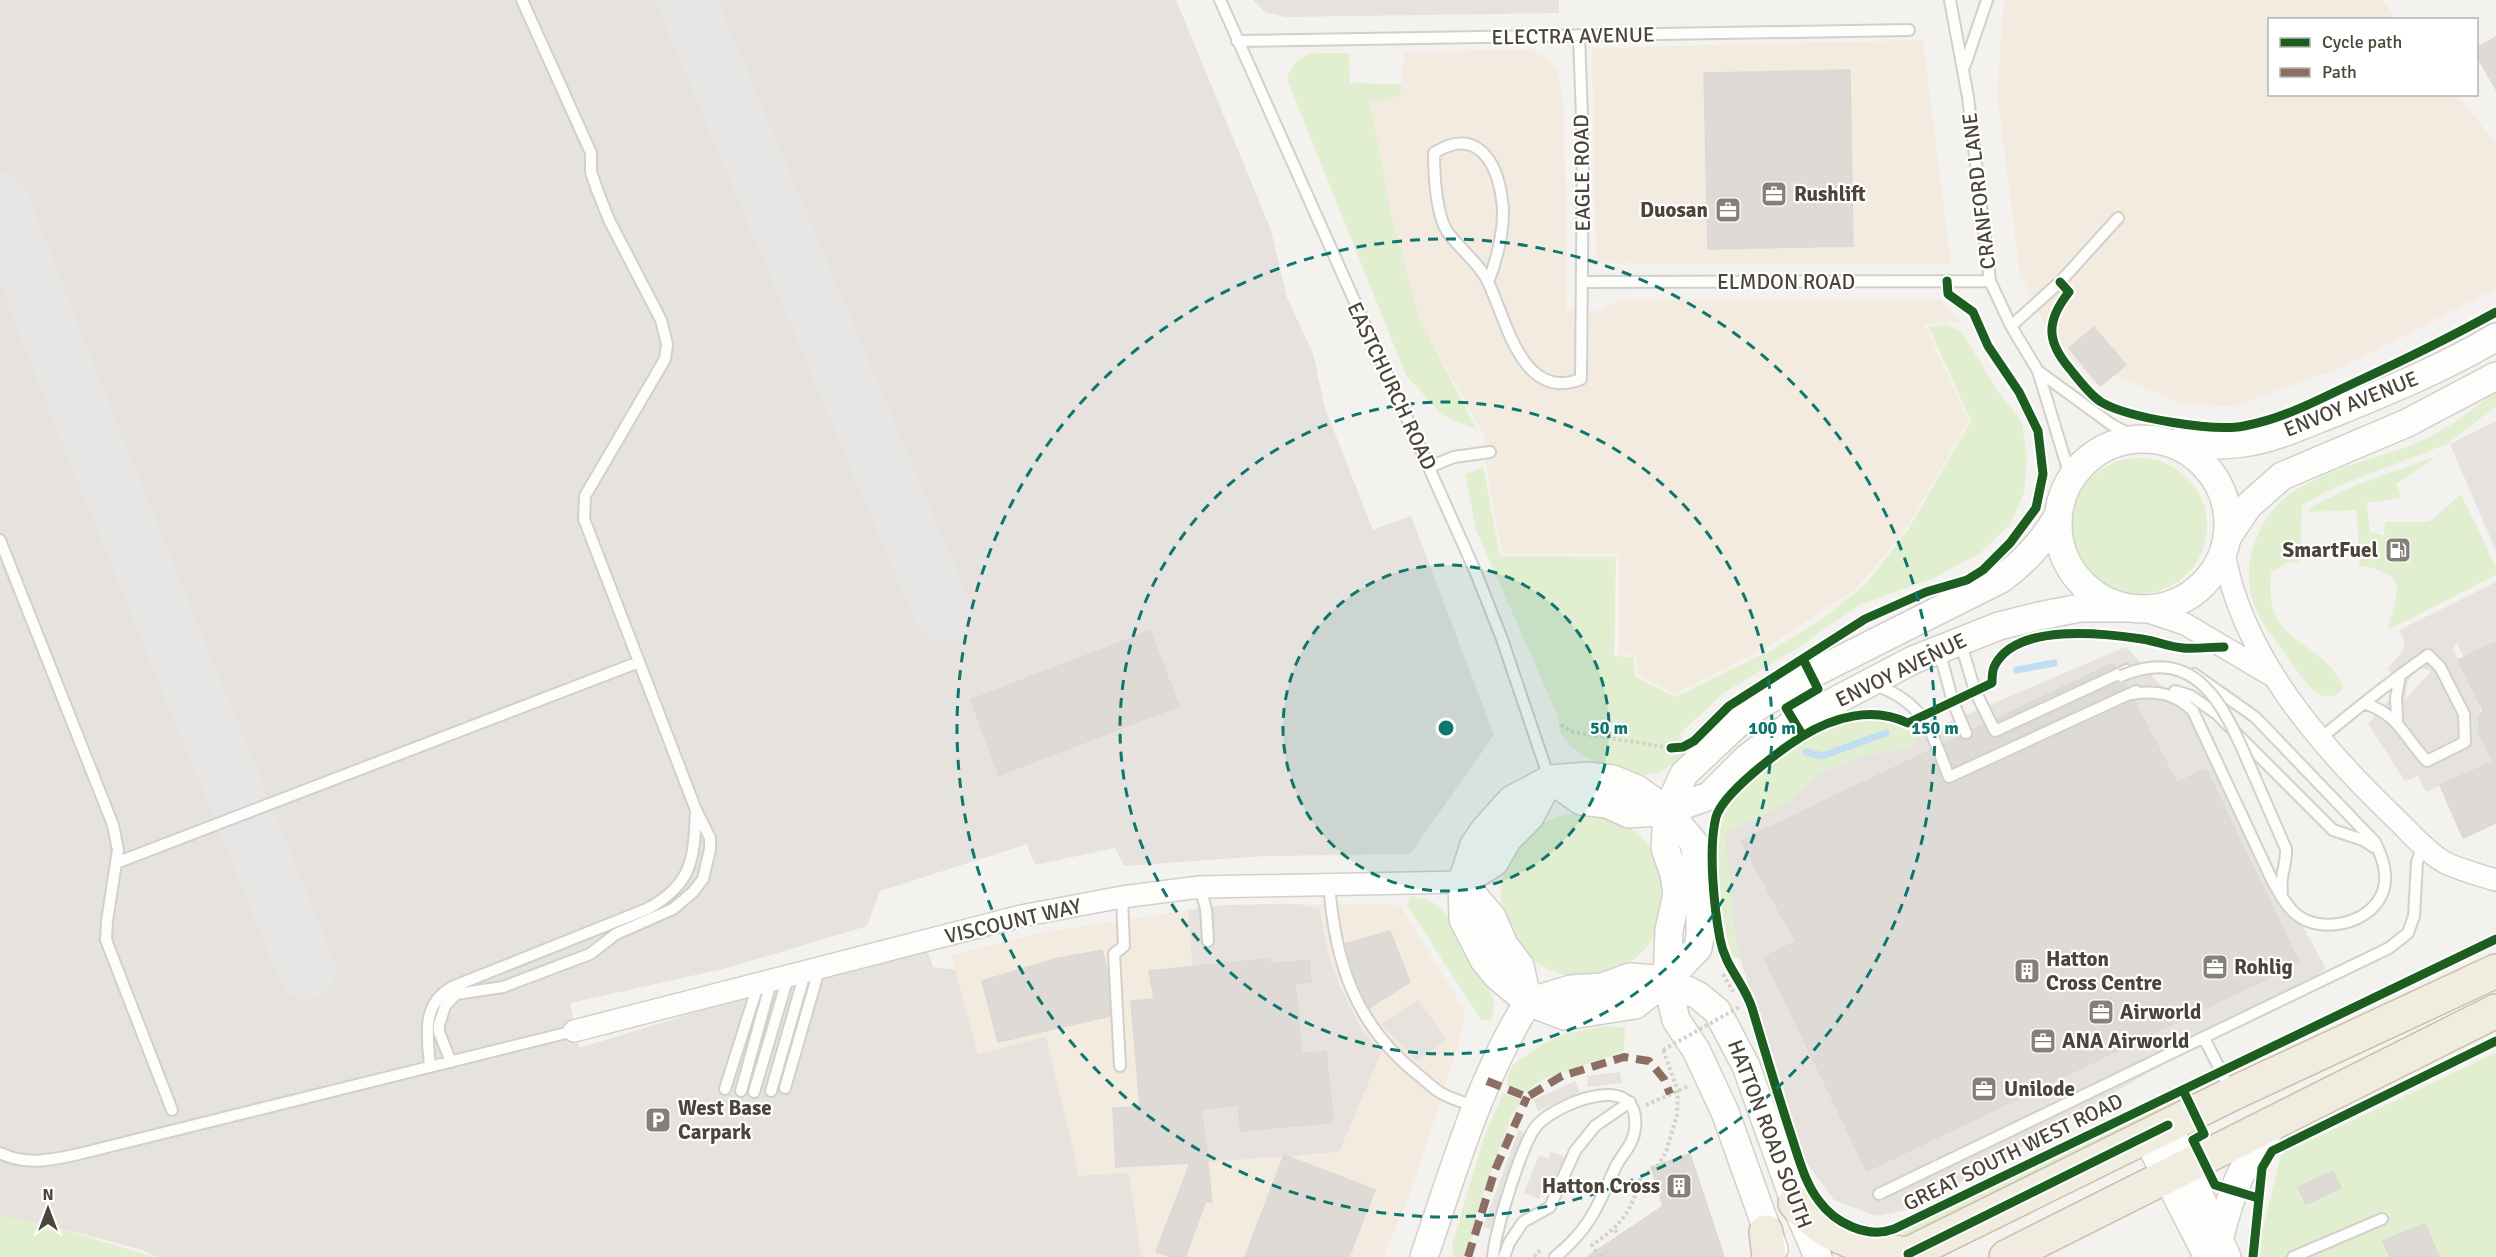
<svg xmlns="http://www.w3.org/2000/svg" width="2496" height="1257" font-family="Signika,sans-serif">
<rect width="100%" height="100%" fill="#f4f2ee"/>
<path fill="#f3ebdf" d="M2004 0H2382L2397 19 2270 20V94L2457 95 2496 143V289L2335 370 2234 406 2182 404 2116 375 2100 388 2060 348 2046 327 2020 274 1997 94Z
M1923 40 1951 264 1596 263 1592 48Z
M1531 50 1550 61 1559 76 1564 107 1567 311H1601L1619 299 1940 300 1961 322 1924 324 1969 421 1906 529 1856 589 1769 646 1675 694 1638 675 1636 655H1619V554H1502L1486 464 1485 437 1420 321 1392 218 1370 101 1400 96 1404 52Z
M1297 904 1400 905 1465 1011 1464 1025 1412 1190 1383 1257H1141L1129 1173 1079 1176 1046 1037 978 1055 951 955 1039 933 1188 910 1227 905Z"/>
<path fill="#e6e2de" d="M0 0H1176L1271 230 1287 298 1313 353 1325 408 1373 530 1143 614 1188 730 1007 796 1027 844 880 891 867 926 731 967 570 1003 579 1048 923 943 933 967 955 970 978 1055 1046 1037 1079 1176 1129 1173 1141 1257H156L143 1250 55 1227 0 1216Z
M2126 647 2188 715 2326 969 1916 1208 1876 1216 1834 1200 1804 1159 1736 945 1724 833 1787 802 1819 774 1860 756 1909 747 1915 743 1916 736Z
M1297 904 1320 909 1327 951 1339 985 1360 1027 1381 1053 1339 1152 1208 1162 1188 910 1227 905Z"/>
<path fill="#e1eecf" d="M1314 53H1349L1350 83 1402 84 1400 96 1370 102 1392 218 1420 320 1477 430 1442 415 1406 375 1287 79C1292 64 1298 57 1314 53Z
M1945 325 1960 330 2000 394 2022 422 2027 456 2024 493 2009 526 1980 553 1931 579 1859 605 1796 649 1722 694 1680 734 1688 752C1676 762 1663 773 1647 775 1626 777 1573 756 1563 737 1559 731 1559 721 1557 714L1476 530 1465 474 1483 467 1500 556 1616 557 1614 656 1634 657 1635 677 1675 697 1772 650 1818 622 1866 584 1908 530 1971 421 1929 327Z
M2496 392V406L2447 444 2333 488 2302 505 2300 561 2285 564 2271 573C2263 650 2325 638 2343 688 2323 712 2305 681 2293 665 2279 645 2263 627 2254 604 2240 568 2256 521 2286 497 2301 485 2324 475 2342 468 2371 457 2401 452 2428 438 2452 426 2474 408 2496 392Z
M2437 456 2396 484 2402 497 2367 503 2370 532 2384 536 2385 522H2429L2461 494 2496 567V575L2388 630C2398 586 2410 577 2359 565L2357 510 2308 512 2313 506 2356 485Z
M2071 526a68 68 0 1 1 136 0a68 68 0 1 1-136 0Z
M1862 719 1884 721 1914 733 1916 743 1909 747 1860 756 1819 774 1787 802 1725 833 1736 945 1741 958H1734C1722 929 1709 848 1721 819 1732 790 1794 740 1822 728 1834 723 1849 722 1862 719Z
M1501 895a82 82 0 1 1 164 0a82 82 0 1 1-164 0Z
M1411 896C1417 898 1424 898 1430 901 1455 911 1478 967 1490 992L1494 1002 1492 1020H1481L1407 905Z
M1607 1026 1625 1028 1624 1051 1541 1080 1519 1097 1507 1085 1509 1071 1515 1063 1541 1045 1567 1033Z
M2496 1053V1257H2259L2262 1232 2281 1154Z
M1503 1093 1521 1100 1511 1117 1475 1218 1479 1220 1464 1257H1453L1452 1245 1484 1137Z
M2175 1098 2179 1105 1904 1236 1901 1230Z
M0 1216 55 1227 153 1257H0Z"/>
<path fill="#e6e3df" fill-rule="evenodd" d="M1253 0H1559V13L1285 17 1265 12Z
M2496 421V551L2450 444Z
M1411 516 1494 735 1410 854 1266 856 1124 866 1115 848 1035 865 1007 796 1188 730 1143 614Z
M2496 582V642L2464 658 2457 643 2453 649 2481 706 2477 725 2479 733 2492 762 2426 792 2418 776 2405 781 2368 724 2402 685 2387 669 2402 652 2405 642 2399 630ZM2421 668 2431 671 2405 700 2407 684 2411 676Z
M927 950 933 967 955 970 974 1041 964 1044 967 1057 1046 1037 1079 1176 1129 1173 1141 1257H200L190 1249 188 1243 149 1252 85 1228 0 1208V1174L19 1179 38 1176 496 1055 549 1059 578 1053 579 1049 730 1021 738 1029 731 1058 797 1067 814 1007 822 1000 840 991 846 1004 856 998 845 976 870 966Z
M1418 1000 1447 1040 1417 1061 1381 1024Z
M1620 1072 1622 1083 1588 1087 1587 1076Z
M1575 1081 1580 1092 1538 1111 1533 1100Z
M1519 1129 1525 1134 1490 1229 1483 1227Z
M1551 1152 1565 1157 1550 1196 1541 1193 1539 1199 1524 1193 1539 1155 1549 1159Z"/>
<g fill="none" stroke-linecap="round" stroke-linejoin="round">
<path stroke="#c0ddf1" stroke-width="7" d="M2017 670 2054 663
M1806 752 1822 756 1886 733"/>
<path stroke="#e8e6e4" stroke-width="58" d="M686 0 943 613
M0 202 85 423 307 970"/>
</g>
<path fill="#dedbd6" stroke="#dcd9d4" stroke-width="1.5" d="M2496 37V89L2476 55V48Z
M1850 70 1853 246 1708 249 1704 73Z
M2094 327 2126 365 2100 386 2069 348Z
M1150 631 1179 706 999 775 971 700Z
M2496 642V823L2463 838 2440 785 2493 762 2479 733 2478 718 2483 710 2458 660Z
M2113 663 2115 667 1998 721 1997 719Z
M2118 683H2124L2127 687 1953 767 1944 744 1960 737 1969 740 1973 730 1984 725 1990 737 1998 738Z
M2134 701 2177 783 2206 769 2299 963 1867 1171 1764 957 1796 942 1741 841 1931 750 1942 780 1952 784Z
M1390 931 1410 982 1369 1008 1356 980 1345 944Z
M1102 950 1108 974 1110 1016 998 1042 982 981 1055 959Z
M1269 959 1270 964 1309 960 1311 982 1295 983 1302 1054 1326 1051 1333 1122 1241 1131 1238 1105 1202 1109 1212 1203 1206 1201 1185 1257H1171L1156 1252 1190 1163 1116 1167 1113 1108 1140 1107 1131 1001 1154 999 1149 971Z
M1690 1154 1724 1257H1587L1663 1206 1651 1167Z
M1284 1155 1375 1190 1349 1257H1245Z
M2333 1171 2341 1188 2306 1204 2298 1187Z
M2425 1224 2439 1257H2390L2383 1241Z"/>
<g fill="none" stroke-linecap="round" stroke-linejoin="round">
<g stroke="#d2d0cb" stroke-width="14">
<path id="service" d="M1220 0 1476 573 1502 639 1549 778
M1950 0 1968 97 1990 281 2011 326 2038 371 2071 479
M1237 41 1909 30
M1965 65 1987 0
M1488 282C1497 260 1506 224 1502 200 1497 161 1476 126 1434 153 1434 174 1436 218 1449 234 1461 250 1481 265 1489 284 1507 323 1523 402 1581 379L1583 145 1579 36
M1583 282 1990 281
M2011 326 2060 282 2118 218
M2038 371 2112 425 2139 439
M1429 467 1454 457 1490 452
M0 540 113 825 118 850 107 921 106 940 172 1110
M1960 641 1975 691 1995 731 2127 670
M1939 650 1953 702 1966 733
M1873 684C1925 703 1930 729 1949 777L2136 691
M2175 691 2191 696 2217 714 2333 830 2363 840 2374 847
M2131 694C2156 690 2175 693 2193 711L2272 880C2279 892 2285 905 2296 914 2319 934 2367 925 2381 896 2390 878 2383 859 2375 842L2255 717 2194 674
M2397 720 2396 698 2400 675
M2321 738C2356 709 2391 681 2428 655L2440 667 2464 714 2465 742 2427 761C2401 734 2402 717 2364 703
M116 863 639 662
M1329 884C1335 961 1354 1023 1416 1073 1424 1079 1432 1088 1441 1093 1451 1099 1464 1102 1475 1107
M1200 887 1206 909 1208 941
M2282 892C2279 878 2287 864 2286 849
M2204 1038 2231 1091
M451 1062 439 1032V1025L445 1006 456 994 503 987 590 954 616 934 673 909 693 892 703 879 710 849V838L696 810 584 519 585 496 665 359 667 344 661 320 609 220 598 192 591 172V153L522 0
M1120 1066 1114 954 1124 946 1122 897
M430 1067C428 1037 420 1005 452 987L647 909C693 884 694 859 696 810
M785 1088 819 970
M725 1089 758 985
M741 1091 771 982
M771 1091 805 973
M754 1092 788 977
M0 1153C27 1166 51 1160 79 1154L574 1031
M1879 1194 2389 948 2408 933 2414 916 2417 862 2423 845
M1493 1257C1495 1232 1522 1141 1538 1124 1560 1102 1641 1070 1635 1128 1634 1144 1622 1154 1615 1168 1598 1206 1589 1230 1555 1257
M1504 1257 1509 1243 1523 1222 1550 1207 1575 1151 1595 1126 1630 1102
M2293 1257 2382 1219"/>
</g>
<g stroke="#d2d0cb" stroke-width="24">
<path id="minor" d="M2224 552C2241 655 2320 746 2393 816 2409 831 2425 851 2444 862 2460 870 2479 875 2496 880
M2143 610 2185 624 2271 675
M574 1031 1021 916 1122 897 1200 887 1462 882"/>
</g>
<g stroke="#d2d0cb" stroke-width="30">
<path id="tertiary" d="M2058 524a85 85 0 1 1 170 0a85 85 0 1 1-170 0Z
M2175 443C2198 446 2221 446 2243 443 2274 439 2305 424 2334 413 2390 390 2444 368 2496 337
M2228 536 2248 506 2282 476 2407 423 2496 376
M1588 776 1613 779 1637 789 1667 811 1694 843 1700 878V937L1698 948 1667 980 1635 1005 1565 1016 1528 1002 1497 976 1484 960 1463 919 1462 882 1474 845 1485 829 1511 800 1550 779Z
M1550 779 1581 801 1607 804 1629 814 1667 811 1709 796 1747 758 1795 722 1913 660 1999 626 2039 616 2080 608H2127
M1462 882 1492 917 1504 945 1520 966 1528 1002
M1462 882 1494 863 1508 839 1530 817 1550 779
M1528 1002 1571 989 1603 987 1630 977 1667 980 1699 996 1717 1011 1746 1066 1795 1203 1818 1257
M2168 1125 2227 1257
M2146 1136 2208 1257
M2220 1236C2231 1193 2243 1158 2275 1124
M1774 1249 1725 1112 1696 1050 1676 1020 1667 980 1669 930 1677 894 1674 874 1665 848 1667 811 1684 774 1752 710 1810 675 2001 579C2026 561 2043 542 2058 516
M1424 1257C1454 1169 1479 1081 1528 1002"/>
</g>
<g stroke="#ccbfa9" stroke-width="36">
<path id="trunk" d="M1795 1203C1824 1236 1864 1250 1908 1254
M1766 1232 1769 1257
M1902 1257 2232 1094 2496 971
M2006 1257 2496 1011"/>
</g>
<path stroke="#d3d2cc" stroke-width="4" stroke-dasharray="3 3" stroke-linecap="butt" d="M1561 725 1573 732 1671 748
M1723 974 1733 992
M1646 1105 1689 1086
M1615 1230 1619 1236
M1600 1256 1607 1252
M1536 1257 1535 1255 1542 1249
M1599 1257 1592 1245C1622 1225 1632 1211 1641 1176L1657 1167 1666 1152 1677 1115 1678 1091 1663 1050"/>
<use href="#service" stroke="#fdfdfc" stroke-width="10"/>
<use href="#minor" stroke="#fdfdfc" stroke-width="21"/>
<use href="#tertiary" stroke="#fdfdfc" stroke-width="27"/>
<use href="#trunk" stroke="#f0ece0" stroke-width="33"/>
<g stroke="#d2d0cb" stroke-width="14" stroke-linecap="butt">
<path id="service-bridge" d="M2121 676C2197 644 2224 706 2249 764 2261 792 2274 821 2286 849"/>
</g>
<path stroke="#d3d2cc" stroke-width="4" stroke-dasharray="3 3" stroke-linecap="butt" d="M1663 1050 1741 1006"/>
<use href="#service-bridge" stroke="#fdfdfc" stroke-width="10"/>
<path stroke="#8d6e63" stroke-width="8" stroke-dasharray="15 8" stroke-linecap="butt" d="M1487 1081 1527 1097 1562 1076 1624 1057 1649 1061 1664 1079 1670 1094
M1468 1257 1495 1170 1527 1097"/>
<g stroke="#fff" stroke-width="13">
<path id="cycleway" d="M2060 282 2069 292C2046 321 2046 341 2070 369 2079 380 2089 394 2101 402 2128 418 2214 432 2244 426 2283 419 2318 400 2354 383 2402 361 2449 338 2496 312
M2224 647C2211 647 2196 649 2183 648 2169 647 2156 641 2142 639 2103 633 2017 623 1995 665 1992 670 1992 677 1992 683L1908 723C1872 706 1833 717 1801 737 1779 751 1723 793 1716 817 1708 848 1714 907 1720 939 1725 967 1744 983 1752 1008 1765 1052 1778 1095 1792 1138 1799 1159 1805 1183 1819 1201 1835 1223 1867 1239 1894 1229L2496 939
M1803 659 1818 689 1786 708 1803 736
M1671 748 1683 747 1694 741 1729 706 1865 619 1926 592 1967 580 1983 570 2010 543 2036 508 2043 474 2038 431 2019 392 1988 346 1973 312 1948 294 1947 281
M2183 1090 2204 1134 2193 1140 2215 1185 2258 1198
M1908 1254 2168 1125
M2253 1257 2262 1168 2272 1151 2496 1041"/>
</g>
<use href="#cycleway" stroke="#1b5e20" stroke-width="9"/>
</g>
<circle cx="1446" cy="728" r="163" fill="#0f766e" fill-opacity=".12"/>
<g fill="none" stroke="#0f766e" stroke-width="3" stroke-dasharray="10 8">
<circle cx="1446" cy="728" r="163"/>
<circle cx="1446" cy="728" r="326"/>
<circle cx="1446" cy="728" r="489"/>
</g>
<defs>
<g id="office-square" transform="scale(1.35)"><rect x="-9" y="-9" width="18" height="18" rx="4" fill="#868178" stroke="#fff"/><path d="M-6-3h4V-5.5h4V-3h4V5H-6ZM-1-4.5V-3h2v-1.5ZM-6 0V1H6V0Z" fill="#fff"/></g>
<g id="fuel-square" transform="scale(1.35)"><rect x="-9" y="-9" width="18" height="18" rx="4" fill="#868178" stroke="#fff"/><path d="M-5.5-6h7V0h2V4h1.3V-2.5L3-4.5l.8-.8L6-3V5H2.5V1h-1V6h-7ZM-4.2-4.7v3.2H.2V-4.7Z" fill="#fff"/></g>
<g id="building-square" transform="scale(1.35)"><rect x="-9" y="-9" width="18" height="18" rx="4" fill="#868178" stroke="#fff"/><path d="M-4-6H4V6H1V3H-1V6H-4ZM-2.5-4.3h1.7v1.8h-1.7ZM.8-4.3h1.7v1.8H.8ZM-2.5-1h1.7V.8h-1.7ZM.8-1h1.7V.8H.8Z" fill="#fff"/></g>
<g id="parking-square" transform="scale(1.35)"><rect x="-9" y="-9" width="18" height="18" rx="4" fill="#868178" stroke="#fff"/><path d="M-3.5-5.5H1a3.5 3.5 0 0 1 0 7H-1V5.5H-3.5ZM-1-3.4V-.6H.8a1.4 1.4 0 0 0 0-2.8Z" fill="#fff"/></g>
</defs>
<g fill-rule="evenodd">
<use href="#office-square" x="1774" y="194"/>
<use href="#office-square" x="1728" y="210"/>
<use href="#fuel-square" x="2398" y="550"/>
<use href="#office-square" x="2215" y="967"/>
<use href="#building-square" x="2027" y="971"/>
<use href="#office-square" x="2101" y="1012"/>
<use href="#office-square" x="2043" y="1041"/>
<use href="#office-square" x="1984" y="1089"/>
<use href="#parking-square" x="658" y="1120"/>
<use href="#building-square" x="1679" y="1186"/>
</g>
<g text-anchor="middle" stroke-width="4.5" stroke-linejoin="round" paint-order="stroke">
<g font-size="21" fill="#4b4439" stroke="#fff">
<text transform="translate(1573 36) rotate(-1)" y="7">ELECTRA AVENUE</text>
<text transform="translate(1582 173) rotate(-91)" y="7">EAGLE ROAD</text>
<text transform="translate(1979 191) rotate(-97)" y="7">CRANFORD LANE</text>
<text x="1786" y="289">ELMDON ROAD</text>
<text transform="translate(1392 386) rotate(65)" y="7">EASTCHURCH ROAD</text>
<text transform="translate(2351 404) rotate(-22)" y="7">ENVOY AVENUE</text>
<text transform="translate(1901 670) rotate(-26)" y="7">ENVOY AVENUE</text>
<text transform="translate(1013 921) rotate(-13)" y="7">VISCOUNT WAY</text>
<text transform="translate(1770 1134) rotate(69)" y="7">HATTON ROAD SOUTH</text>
<text transform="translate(2013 1152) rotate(-26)" y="7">GREAT SOUTH WEST ROAD</text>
</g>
<g font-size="21" font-weight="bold" fill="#4b4439" stroke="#fff" text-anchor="start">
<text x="1794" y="201">Rushlift</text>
<text x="1708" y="217" text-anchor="end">Duosan</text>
<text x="2378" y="557" text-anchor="end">SmartFuel</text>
<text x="2046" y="966">Hatton<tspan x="2046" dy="24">Cross Centre</tspan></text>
<text x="2234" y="974">Rohlig</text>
<text x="2120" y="1019">Airworld</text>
<text x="2062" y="1048">ANA Airworld</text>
<text x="2004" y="1096">Unilode</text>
<text x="678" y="1115">West Base<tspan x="678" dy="24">Carpark</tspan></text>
<text x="1660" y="1193" text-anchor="end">Hatton Cross</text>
</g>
</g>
<circle cx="1446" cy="728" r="9" fill="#0f766e" stroke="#fff" stroke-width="3"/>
<g font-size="18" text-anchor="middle" font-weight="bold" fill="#0f766e" stroke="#fff" stroke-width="4.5" stroke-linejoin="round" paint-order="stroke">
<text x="1609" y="734">50 m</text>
<text x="1772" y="734">100 m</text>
<text x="1935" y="734">150 m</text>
</g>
<rect x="2268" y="18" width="210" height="78" fill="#ffffff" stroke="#b7b4b0" stroke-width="1.5"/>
<rect x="2280" y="38" width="30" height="9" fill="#1b5e20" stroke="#b7b4b0" stroke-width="1.5"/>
<text x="2322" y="48" font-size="18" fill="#4b4439">Cycle path</text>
<rect x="2280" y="68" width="30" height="9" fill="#8d6e63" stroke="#b7b4b0" stroke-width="1.5"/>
<text x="2322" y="78" font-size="18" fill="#4b4439">Path</text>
<g transform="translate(48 1209)" stroke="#ffffff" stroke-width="4.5" paint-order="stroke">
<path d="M0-4.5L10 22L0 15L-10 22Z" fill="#4b4439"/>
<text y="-9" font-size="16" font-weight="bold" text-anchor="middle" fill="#4b4439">N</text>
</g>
</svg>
